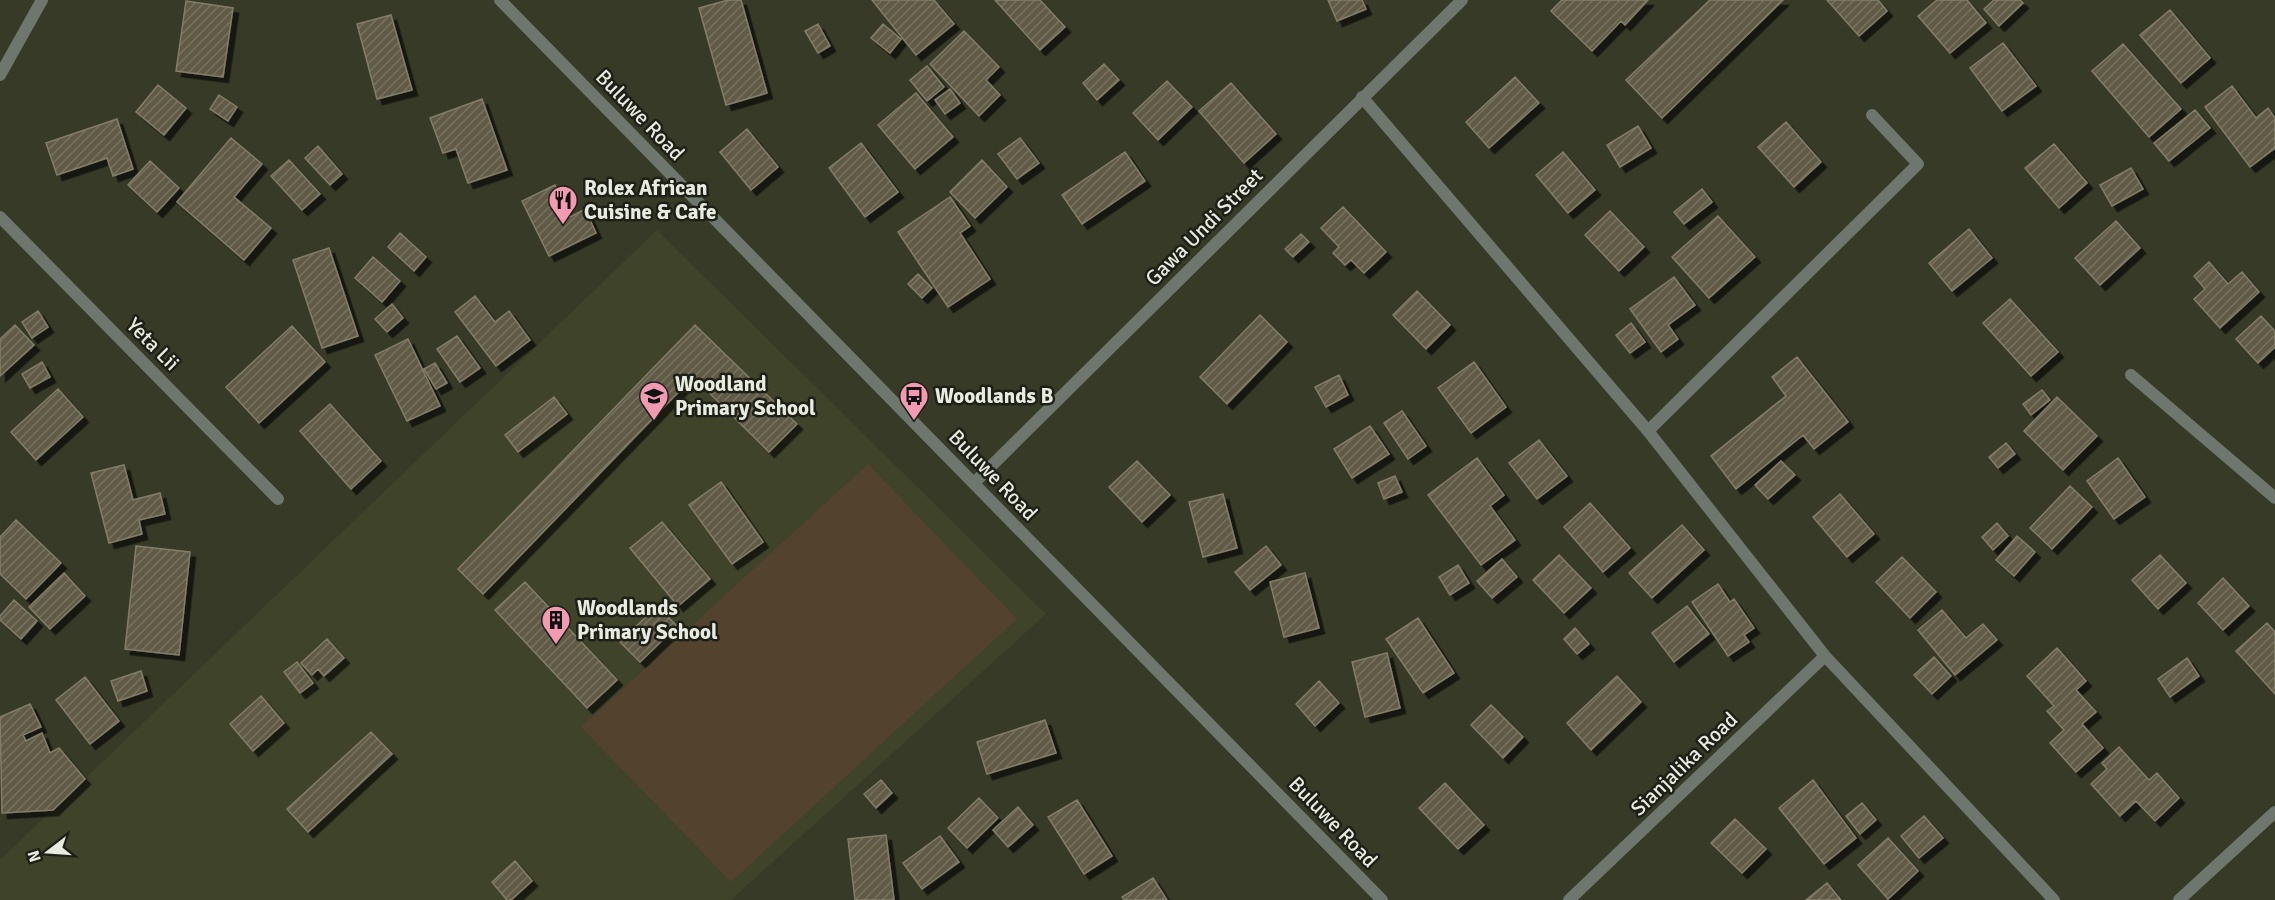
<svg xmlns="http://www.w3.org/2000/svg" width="2275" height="900" font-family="Signika,sans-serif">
<defs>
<pattern id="building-hatch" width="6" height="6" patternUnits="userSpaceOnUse" patternTransform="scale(1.5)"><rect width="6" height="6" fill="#605a46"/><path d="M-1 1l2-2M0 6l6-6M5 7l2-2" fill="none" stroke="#777260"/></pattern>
<filter id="shadow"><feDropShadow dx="5.5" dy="5.5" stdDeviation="0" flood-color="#0009"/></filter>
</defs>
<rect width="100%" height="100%" fill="#363a27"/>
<path fill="#3e432a" d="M657 230 1046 614 731 900H0V860Z"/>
<path fill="#53422e" d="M868 464 1017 619 731 882 581 727Z"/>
<path fill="url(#building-hatch)" stroke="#837d68" stroke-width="1.5" filter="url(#shadow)" d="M728 0H741L767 93 726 105 699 8Z
M872 0H934L954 24 916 55Z
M995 0H1040L1065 27 1040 50Z
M1328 0H1362L1366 9 1337 21Z
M1562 0H1648L1625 25 1621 21 1592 51 1551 11Z
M1710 0H1783L1662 118 1626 80Z
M1827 0H1878L1887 11 1859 36Z
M1937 0H1967L1986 23 1950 53 1918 16Z
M1994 0H2020L2023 3 1999 26 1984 9Z
M186 1 233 8 223 77 176 71Z
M2170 10 2210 58 2181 83 2140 35Z
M391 15 412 90 377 99 357 24Z
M818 24 830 46 818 53 805 31Z
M883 24 901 39 890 53 871 38Z
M964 31 999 67 986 80 1000 95 979 116 930 64Z
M2003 43 2036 86 2002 111 1970 68Z
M2123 44 2181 109 2149 137 2092 71Z
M1104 64 1119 80 1097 100 1083 83Z
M927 66 944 87 927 101 910 80Z
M1515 77 1539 103 1489 148 1466 122Z
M1167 81 1192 107 1158 140 1133 113Z
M1231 83 1276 134 1244 163 1199 111Z
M158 85 186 108 164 135 136 112Z
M2232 86 2256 118 2268 108 2275 118V148L2250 167 2205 107Z
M950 89 960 103 945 114 935 100Z
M916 93 953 137 915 169 878 125Z
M219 95 237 107 228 121 210 109Z
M482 99 507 170 468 183 456 149 443 153 430 118Z
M2195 110 2210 128 2169 161 2154 143Z
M117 119 133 169 113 176 107 158 57 175 46 143Z
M1786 122 1821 162 1794 187 1758 147Z
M1638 126 1651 148 1620 167 1607 145Z
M747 129 778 167 751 190 720 152Z
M231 138 262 164 234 197 271 228 244 260 177 202Z
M1020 138 1039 163 1017 179 998 154Z
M861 143 898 192 865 217 829 168Z
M2054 144 2087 183 2059 208 2025 168Z
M318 146 342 174 330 185 305 158Z
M1125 152 1145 181 1082 224 1062 195Z
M1563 152 1595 190 1568 213 1536 175Z
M289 160 320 194 302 210 271 176Z
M982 160 1007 187 975 218 950 192Z
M150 161 179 188 157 212 128 185Z
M2131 168 2143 189 2112 206 2100 185Z
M555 185 570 217 585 209 596 233 549 256 522 201Z
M1702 189 1712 202 1684 224 1674 212Z
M950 197 970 226 960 233 990 279 948 307 898 232Z
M1343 207 1386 252 1364 273 1351 260 1345 265 1333 253 1339 247 1321 228Z
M1610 211 1644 247 1619 271 1585 235Z
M1718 216 1755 257 1709 298 1672 257Z
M2116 221 2140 248 2100 285 2075 258Z
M1969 229 1992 258 1952 291 1929 263Z
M400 233 426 257 414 271 388 247Z
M1301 234 1309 242 1293 257 1285 249Z
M329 248 358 336 322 348 293 260Z
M373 257 400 281 382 302 355 278Z
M2209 262 2228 284 2242 272 2259 292 2220 328 2194 299 2205 289 2194 276Z
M918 274 932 288 922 298 908 284Z
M1674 277 1695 305 1668 325 1678 339 1661 352 1630 309Z
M1417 291 1450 325 1426 349 1393 315Z
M475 296 495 322 509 311 530 340 496 366 455 312Z
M2010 299 2058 352 2031 376 1983 323Z
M392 304 403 318 387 332 375 319Z
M38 311 48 327 32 338 22 322Z
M1260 315 1287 342 1227 404 1200 377Z
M2261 316 2275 331V347L2258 363 2236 339Z
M1631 323 1645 342 1630 353 1616 335Z
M15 325 34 345 0 376V339Z
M695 325 797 424 769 452 693 377 483 594 458 569Z
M292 326 325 362 259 423 226 387Z
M457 336 480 368 460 382 437 349Z
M408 339 440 406 407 421 375 355Z
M1797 357 1848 422 1814 449 1803 435 1736 489 1711 456 1786 396 1772 377Z
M42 362 50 377 30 388 22 374Z
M1474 362 1506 407 1471 433 1438 388Z
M435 363 447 383 436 389 424 369Z
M1339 375 1348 395 1326 407 1315 387Z
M58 389 83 417 36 460 11 432Z
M2042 390 2050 400 2031 415 2023 404Z
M554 397 567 414 518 452 505 435Z
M2057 397 2097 436 2063 470 2024 431Z
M330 404 381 461 351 489 300 431Z
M1402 411 1426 446 1408 459 1384 423Z
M1370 426 1389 454 1352 478 1334 449Z
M1539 440 1567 476 1537 499 1509 463Z
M2006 443 2015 454 1998 468 1989 457Z
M1477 458 1504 495 1490 506 1515 540 1481 565 1428 495Z
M2118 458 2145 497 2114 519 2087 481Z
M1137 461 1170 495 1142 522 1109 487Z
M1781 461 1795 475 1768 499 1755 485Z
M124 465 133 500 160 493 165 514 139 520 142 534 109 543 91 473Z
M1395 476 1402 492 1384 499 1378 483Z
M721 482 763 542 732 564 689 505Z
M2070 486 2092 507 2052 549 2030 528Z
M1223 494 1237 548 1203 557 1189 502Z
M1840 494 1874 534 1847 557 1813 517Z
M1590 503 1630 548 1603 572 1564 527Z
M16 520 61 563 26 599 0 574V537Z
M662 522 710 579 678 606 630 548Z
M1997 523 2008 536 1993 550 1982 537Z
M1682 525 1704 550 1652 598 1629 573Z
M2017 536 2035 552 2014 576 1996 560Z
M136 546 190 552 179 655 125 649Z
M1266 546 1281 565 1250 590 1235 572Z
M1559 555 1591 588 1564 613 1533 580Z
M2160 555 2186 583 2158 609 2132 580Z
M1902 557 1936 592 1910 618 1876 582Z
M1502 559 1517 577 1492 598 1477 581Z
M1458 565 1469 583 1450 595 1439 577Z
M64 573 85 596 50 629 29 607Z
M1305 573 1319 628 1284 637 1270 582Z
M2223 578 2249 606 2223 630 2198 603Z
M525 582 617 680 587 708 495 610Z
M1718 584 1730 602 1734 599 1754 628 1744 635 1749 642 1728 656 1692 602Z
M14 600 37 621 21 639 0 620V616Z
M657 606 677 626 640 662 620 642Z
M1687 606 1709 634 1674 662 1652 633Z
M1942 610 1966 638 1983 624 1997 640 1955 675 1918 630Z
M1418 618 1454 673 1423 693 1386 639Z
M2267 623 2275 632V694L2236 651Z
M1575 628 1589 644 1577 654 1564 639Z
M327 639 344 658 324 676 318 669 312 675 301 663Z
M2057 648 2086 681 2076 690 2096 712 2082 724 2103 748 2076 772 2050 743 2064 730 2047 711 2054 706 2027 676Z
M1387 653 1400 708 1365 717 1352 662Z
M1934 657 1951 676 1932 694 1914 675Z
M2187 658 2199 676 2170 697 2158 679Z
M297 662 313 683 300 693 284 672Z
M141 671 147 691 118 701 111 681Z
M1617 676 1641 702 1591 750 1567 723Z
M85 677 119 721 90 744 56 700Z
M1319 681 1339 703 1315 726 1296 704Z
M261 696 284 723 253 751 230 724Z
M30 704 41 727 23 735 26 741 42 733 50 753 59 748 85 779 53 810 2 813 0 717Z
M1491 705 1523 737 1503 758 1471 725Z
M1045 720 1056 753 987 774 977 742Z
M371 732 392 754 308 832 287 809Z
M2119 747 2149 780 2157 773 2179 798 2155 821 2136 801 2120 816 2091 784 2107 769 2102 763Z
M881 780 892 793 876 808 864 794Z
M1813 780 1856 838 1824 864 1779 808Z
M1445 783 1484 825 1458 849 1419 808Z
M979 798 998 818 967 848 948 828Z
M1077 800 1112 856 1084 874 1048 817Z
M1862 803 1876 820 1860 834 1846 816Z
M1018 807 1033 825 1008 847 993 830Z
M1924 816 1943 838 1919 858 1901 836Z
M1735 819 1766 849 1742 873 1711 843Z
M886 835 894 900H855L848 839Z
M940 836 959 862 922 889 903 863Z
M1888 838 1918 871 1888 899 1858 865Z
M515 861 532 881 511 900H507L492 882Z
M1153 878 1167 900H1124L1122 897Z
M1827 883 1841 900H1806Z"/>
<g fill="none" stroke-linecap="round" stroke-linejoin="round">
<path stroke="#6f766e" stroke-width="12" d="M0 75 42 0
M1362 97 1648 431 1825 656 2054 900
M0 217 278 499
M2131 375 2275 498
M1648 431 1918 164 1872 115
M1569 900 1825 656
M2179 900 2275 812"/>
<path stroke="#6f766e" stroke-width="12" d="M500 0 1382 900
M974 483 1462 0"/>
</g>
<defs>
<g id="restaurant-pin" transform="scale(1.5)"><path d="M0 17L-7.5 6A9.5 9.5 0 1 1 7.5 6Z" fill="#f19ab2" stroke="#1e2018"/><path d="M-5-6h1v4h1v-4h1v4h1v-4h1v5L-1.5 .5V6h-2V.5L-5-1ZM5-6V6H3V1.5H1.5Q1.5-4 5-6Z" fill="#111"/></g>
<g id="school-pin" transform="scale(1.5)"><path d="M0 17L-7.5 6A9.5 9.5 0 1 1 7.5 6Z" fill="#f19ab2" stroke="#1e2018"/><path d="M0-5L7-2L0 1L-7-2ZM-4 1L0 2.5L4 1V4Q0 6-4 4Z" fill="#111"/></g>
<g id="bus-pin" transform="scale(1.5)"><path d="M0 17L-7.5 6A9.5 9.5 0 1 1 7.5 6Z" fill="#f19ab2" stroke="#1e2018"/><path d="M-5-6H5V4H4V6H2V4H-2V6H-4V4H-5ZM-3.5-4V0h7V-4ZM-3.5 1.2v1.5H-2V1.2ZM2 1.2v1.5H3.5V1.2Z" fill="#111"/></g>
<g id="building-pin" transform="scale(1.5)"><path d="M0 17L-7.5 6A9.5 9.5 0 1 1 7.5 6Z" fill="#f19ab2" stroke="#1e2018"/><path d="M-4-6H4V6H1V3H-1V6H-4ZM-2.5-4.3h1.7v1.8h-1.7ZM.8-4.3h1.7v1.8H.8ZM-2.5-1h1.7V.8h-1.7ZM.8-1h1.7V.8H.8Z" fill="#111"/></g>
</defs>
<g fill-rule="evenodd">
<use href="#restaurant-pin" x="563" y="200"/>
<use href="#school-pin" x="654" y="396"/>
<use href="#bus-pin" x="914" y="396"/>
<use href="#building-pin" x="556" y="620"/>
</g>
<g text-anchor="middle" stroke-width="5" stroke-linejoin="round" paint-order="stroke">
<g font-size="21" fill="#e8ebdf" stroke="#1e2018">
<text transform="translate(640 115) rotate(46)" y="7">Buluwe Road</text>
<text transform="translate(1204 227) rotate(-45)" y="7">Gawa Undi Street</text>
<text transform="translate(153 344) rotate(45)" y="7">Yeta Lii</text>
<text transform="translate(993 475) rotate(46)" y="7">Buluwe Road</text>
<text transform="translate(1684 764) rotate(-44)" y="7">Sianjalika Road</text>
<text transform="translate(1333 822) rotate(46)" y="7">Buluwe Road</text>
</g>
<g font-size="21" font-weight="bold" fill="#e8ebdf" stroke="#1e2018" text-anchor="start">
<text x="584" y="195">Rolex African<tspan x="584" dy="24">Cuisine &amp; Cafe</tspan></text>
<text x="675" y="391">Woodland<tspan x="675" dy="24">Primary School</tspan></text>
<text x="935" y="403">Woodlands B</text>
<text x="577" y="615">Woodlands<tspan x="577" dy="24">Primary School</tspan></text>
</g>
</g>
<g transform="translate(48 852) rotate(253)" stroke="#1e2018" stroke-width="4.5" paint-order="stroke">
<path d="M0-4.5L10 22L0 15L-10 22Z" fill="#e8ebdf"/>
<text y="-9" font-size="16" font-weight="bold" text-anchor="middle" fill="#e8ebdf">N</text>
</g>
</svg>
